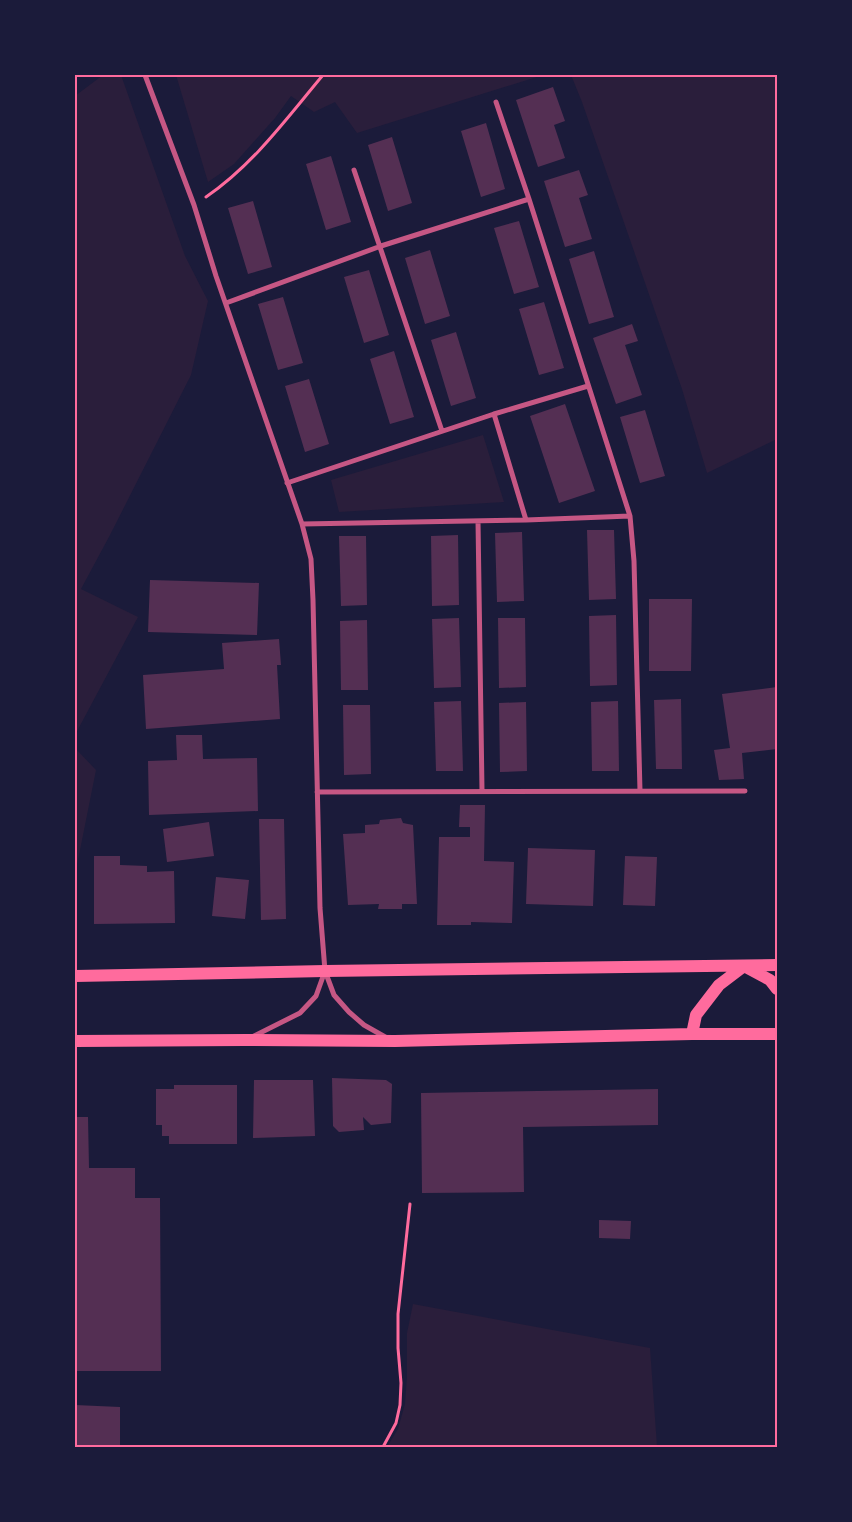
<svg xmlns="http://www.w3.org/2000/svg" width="852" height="1522" font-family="Quicksand,sans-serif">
<rect width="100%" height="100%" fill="#1b1b3a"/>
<path fill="#2a1e3b" d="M103 75H121L185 256 208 301 191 375 110 535 81 589 138 617 75 735V96Z
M176 75H543L357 133 335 102 314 112 291 96 275 118 234 164 208 182Z
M571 75H777V439L707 473 682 389 582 102Z
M483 435 504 502 339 512 331 480Z
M75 748 96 770 77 865 75 866Z
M413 1304 650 1348 657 1446 694 1447H387L398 1429 405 1404 407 1377V1333Z"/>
<path fill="#542f53" d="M553 87 565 121 554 125 565 158 538 167 516 100Z
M486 123 505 189 481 197 461 131Z
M392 137 412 203 388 211 368 145Z
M331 156 351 222 326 230 306 164Z
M579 170 588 195 579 198 592 239 565 247 544 181Z
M253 201 272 267 248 274 228 208Z
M519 221 539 287 514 294 494 228Z
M430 250 450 316 425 324 405 258Z
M594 251 614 317 589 324 569 259Z
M369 270 389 335 364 343 344 277Z
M283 297 303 363 278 370 258 304Z
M544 302 564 368 539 375 519 309Z
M632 324 638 341 625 345 642 395 616 404 593 338Z
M456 332 476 398 451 406 431 340Z
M394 351 414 417 390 424 370 359Z
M309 379 329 444 305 452 285 386Z
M565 404 595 491 559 503 530 416Z
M645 410 665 476 640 483 620 417Z
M587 530H614L616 599 589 600Z
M522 532 524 601 497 602 495 533Z
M458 535 459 605 432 606 431 536Z
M339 536H366L367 605 341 606Z
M150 580 259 583 257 635 148 632Z
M649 599H692L691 671H649Z
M616 615 617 685 590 686 589 616Z
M459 618 461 687 434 688 432 619Z
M498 618H525L526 687 499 688Z
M367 620 368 690H341L340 621Z
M279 639 281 665H277L280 719 146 729 143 675 224 669 222 643Z
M777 687V749L742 753 744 779 719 780 714 750 730 748 722 694Z
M681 699 682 769H656L654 700Z
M461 701 463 771H436L434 702Z
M618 701 619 771H592L591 702Z
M526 702 527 771 500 772 499 703Z
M343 705H370L371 774 344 775Z
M176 735H202L203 759 257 758 258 811 149 815 148 761 177 760Z
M460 805H485L484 861 514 862 512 923 471 922V925H437L439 837H470V827H459Z
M401 818 403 823 413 825 417 904H402V909H378L379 904 348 905 343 834 365 833V825L379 824 380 820Z
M259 819H284L286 919 261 920Z
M209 822 214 856 167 862 163 829Z
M528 848 595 850 593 906 526 904Z
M94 856H120V865L147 866V872L174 871 175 923 94 924Z
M625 856 657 857 655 906 623 905Z
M216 877 249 880 245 919 212 916Z
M332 1078 386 1080 392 1084 391 1123 371 1125 363 1117 364 1130 339 1132 333 1126Z
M254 1080H313L315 1136 253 1138Z
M174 1085H237V1144H169V1136H162V1125H156V1089H174Z
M658 1089V1125L523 1127 524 1192 422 1193 421 1093Z
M75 1117H88L89 1168H135V1198H160L161 1371H75Z
M599 1220 631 1221 630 1239 599 1238Z
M75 1405 120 1407V1447H75Z"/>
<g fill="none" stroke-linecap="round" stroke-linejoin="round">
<path stroke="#ff6b9d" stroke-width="3" d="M206 197C253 165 287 118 323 75
M383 1447 396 1423 400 1405 401 1383 398 1348V1314L410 1204"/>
<path stroke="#c65784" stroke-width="5" d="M145 75 194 205 216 276 302 524 311 559 313 600 320 908 325 971 334 995 349 1012 364 1025 387 1038
M496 102 529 199 630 516 634 561 640 791
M354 170 442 431
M226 303 381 246 529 199
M588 386 494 414 526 520 630 516
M287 483 494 414
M478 521 482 790
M302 524 526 520
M317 792 745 791
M252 1037 300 1013 316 996 325 971"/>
<path stroke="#ff6b9d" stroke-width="12" d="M75 976 325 971 777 965
M692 1034 696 1015 719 985 744 966 770 980 777 989
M75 1041 244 1040 395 1041 692 1034H777"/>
</g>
<rect width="852" height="1522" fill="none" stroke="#1b1b3a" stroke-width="152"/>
<rect x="76" y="76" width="700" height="1370" fill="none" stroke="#ff6b9d" stroke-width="2"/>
</svg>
